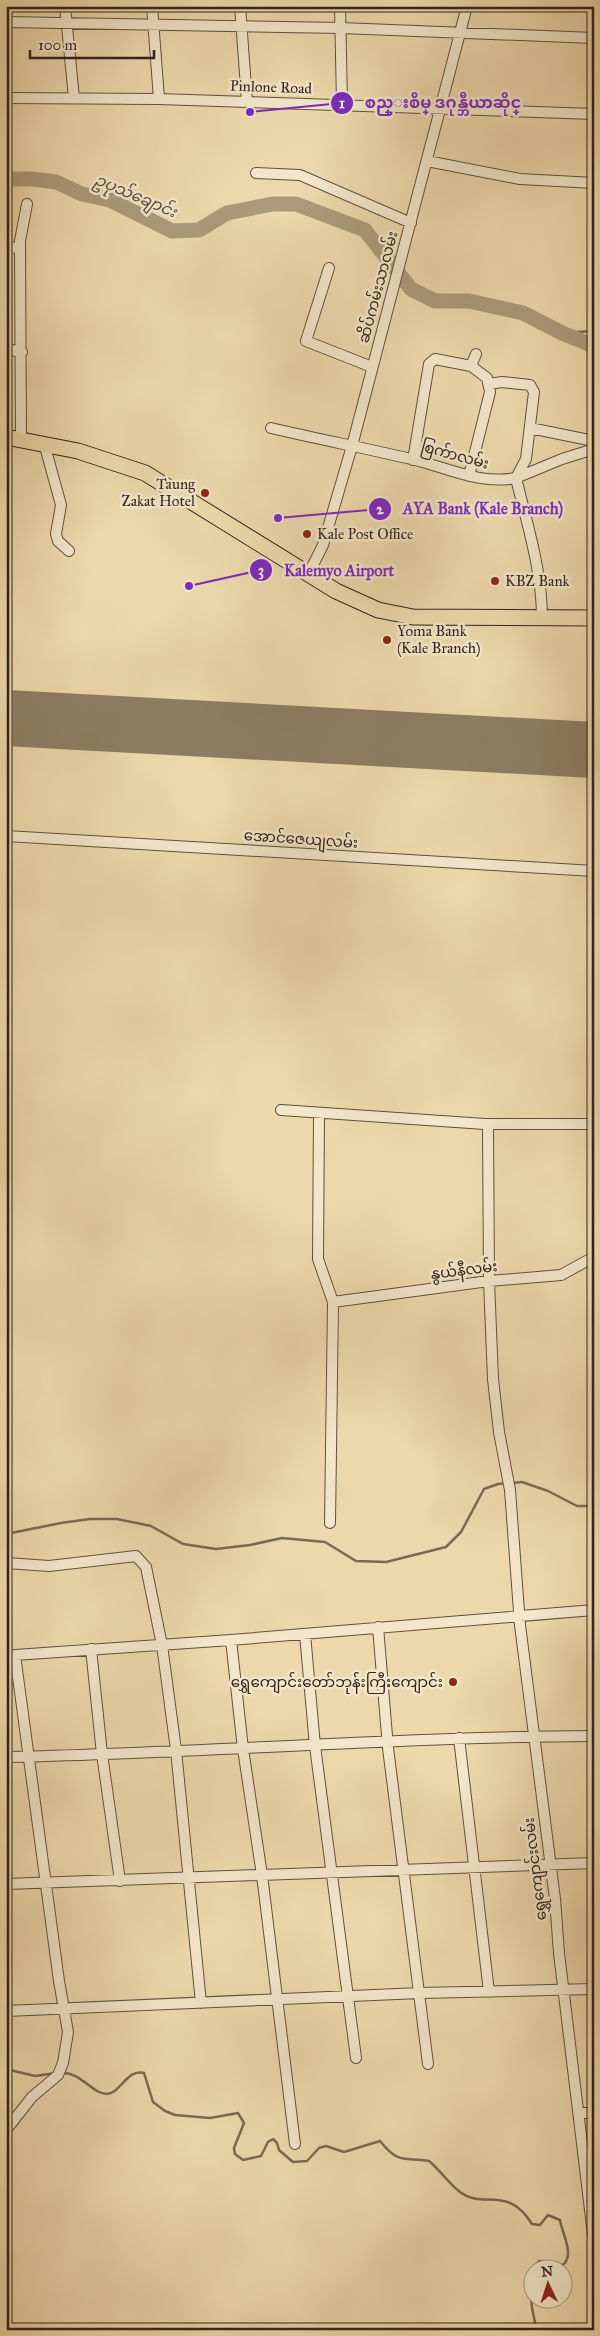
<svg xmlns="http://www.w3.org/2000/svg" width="600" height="2336" font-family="'IM FELL Great Primer','Noto Sans Myanmar',serif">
<rect width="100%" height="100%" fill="#ecd8ac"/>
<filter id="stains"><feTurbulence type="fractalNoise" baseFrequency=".004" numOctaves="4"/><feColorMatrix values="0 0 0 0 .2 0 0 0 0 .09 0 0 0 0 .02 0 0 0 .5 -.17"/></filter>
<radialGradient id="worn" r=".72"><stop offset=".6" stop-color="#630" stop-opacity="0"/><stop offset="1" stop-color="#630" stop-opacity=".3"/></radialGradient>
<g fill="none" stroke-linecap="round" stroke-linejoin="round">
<path stroke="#7a6a54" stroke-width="2.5" d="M562 333 594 331
M512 1483 522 1482 548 1491 577 1506H594
M6 1534 61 1523 90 1519H117L151 1526 183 1544 216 1549 250 1545 282 1538 325 1542 356 1561 386 1562 446 1547 461 1532 484 1489 498 1484 507 1483
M6 2069 35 2076 56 2073
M62 2073C81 2072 92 2094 107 2094 121 2093 126 2069 144 2073L153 2102 165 2111 175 2115 210 2118 238 2113 244 2123 234 2148 235 2154 243 2160 261 2156 268 2142 273 2139 277 2143 279 2150 293 2162 307 2161 319 2148 326 2146 344 2152 380 2141C399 2165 404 2157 429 2161 440 2170 449 2184 460 2192 484 2210 507 2184 532 2224L540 2225 548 2215 560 2220C562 2233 575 2255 563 2265L539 2261 534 2268
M532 2273C528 2292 532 2312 537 2330"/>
<path stroke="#ac9a7a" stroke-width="15" d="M6 179H32L56 182 82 194 110 200 172 231 199 230 227 213 273 204H296L365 230 411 289 435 301H469L523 313 562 333 594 346"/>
<path stroke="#8e7d63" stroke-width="56" d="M6 718 594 750"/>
<g stroke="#5f503e" stroke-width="12">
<path id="minor" d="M65 6 74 98
M152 6 159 99
M240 6 247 101
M340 6 342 104
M6 22 341 28 594 38
M594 79V152
M6 98 159 99 594 114
M427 161 520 179 594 183
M256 173 300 175 411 223
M6 247 20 248
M329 268 306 341 372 367
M6 349 22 352
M271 428C318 439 364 448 411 459 446 467 479 485 516 478L526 459 534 392 530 385 502 382 489 384
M530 428 594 441
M21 440 20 241 27 204
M44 443 61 505 56 534 58 541 69 551
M413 460 429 364 435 359 471 366
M469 476 490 392 487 378 471 366 476 354
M309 573 323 545 352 446 467 6
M542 618C542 570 527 524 516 478L562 459 594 449
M6 836 594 871
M281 1110 485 1124H594
M319 1113 318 1259 333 1302 330 1523
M488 1124 489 1281 493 1379 499 1432 510 1490 520 1625 555 1899 559 1953 594 2243
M333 1302 489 1281 561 1275 594 1257
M6 1563 49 1566 136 1556 146 1567 162 1645 176 1750 201 2003
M378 1627 388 1748 428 2064
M305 1634 315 1746 356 2058
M231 1640 243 1749 262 1875 295 2144
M91 1649 102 1754 120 1881
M459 1738 489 1992
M6 1757C202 1753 398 1737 594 1736
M6 1884 594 1863
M6 2011 420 1993 594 1989
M578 2113H594
M6 2130 32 2097 58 2075 63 2063 68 2032 59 1981 15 1655 231 1640 594 1610"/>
</g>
<g stroke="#30221a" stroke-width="17">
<path id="highway" d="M6 437 78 451 145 473 336 591 378 610 413 617 594 618"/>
</g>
<use href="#minor" stroke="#f3e6c9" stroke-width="10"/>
<use href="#highway" stroke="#ecd8ac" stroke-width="15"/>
</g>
<g fill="#8f2418" stroke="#f3e6c9" stroke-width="2">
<circle cx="205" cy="493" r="5"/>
<circle cx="307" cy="534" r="5"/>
<circle cx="495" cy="581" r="5"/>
<circle cx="387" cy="640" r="5"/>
<circle cx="453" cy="1682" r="5"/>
</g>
<g text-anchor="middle" stroke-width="5" stroke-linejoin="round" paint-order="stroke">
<g font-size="15" fill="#30221a" stroke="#f3e6c9">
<text transform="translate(271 87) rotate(2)" y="5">Pinlone Road</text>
<text transform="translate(378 287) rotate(-75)" y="5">ဆိပ်ကမ်းသာလမ်း</text>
<text transform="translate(455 455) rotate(15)" y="5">စြက်ာလမ်း</text>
<text transform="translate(301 839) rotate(4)" y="5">အောင်ဇေယျလမ်း</text>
<text transform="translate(464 1270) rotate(-7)" y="5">နွယ်နီလမ်း</text>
<text transform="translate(535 1869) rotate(-97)" y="5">ရွှေကျောင်းလမ်း</text>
</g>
<g font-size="15" fill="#30221a" stroke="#f3e6c9" text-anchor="start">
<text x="195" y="489" text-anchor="end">Taung<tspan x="195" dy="17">Zakat Hotel</tspan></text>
<text x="317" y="539">Kale Post Office</text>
<text x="505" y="586">KBZ Bank</text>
<text x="397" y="636">Yoma Bank<tspan x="397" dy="17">(Kale Branch)</tspan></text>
<text x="443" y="1687" text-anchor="end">ရွှေကျောင်းတော်ဘုန်းကြီးကျောင်း</text>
</g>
<g font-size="16" font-style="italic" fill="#5b4c3c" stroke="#f3e6c9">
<text transform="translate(136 195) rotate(23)" y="6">ဥပုသ်ချောင်း</text>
</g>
</g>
<path fill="none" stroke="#7b2cbf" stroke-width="2" d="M250 112L342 103M278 518L380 509M189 586L261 570"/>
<g fill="#7b2cbf" stroke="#f3e6c9" stroke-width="2">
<circle cx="250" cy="112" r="5"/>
<circle cx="278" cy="518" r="5"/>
<circle cx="189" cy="586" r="5"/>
<circle cx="342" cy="103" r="12"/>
<circle cx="380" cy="509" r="12"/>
<circle cx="261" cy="570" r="12"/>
</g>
<g font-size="15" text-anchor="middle" font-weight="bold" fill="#fff">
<text x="342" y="108">1</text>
<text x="380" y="514">2</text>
<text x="261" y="575">3</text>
</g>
<g font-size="16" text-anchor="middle" font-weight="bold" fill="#7b2cbf" stroke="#f3e6c9" stroke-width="5" stroke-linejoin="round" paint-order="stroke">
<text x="443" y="108">စည္းစိမ္ ဒဂုန္ဘီယာဆိုင္</text>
<text x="483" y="514">AYA Bank (Kale Branch)</text>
<text x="339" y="576">Kalemyo Airport</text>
</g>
<rect width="600" height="2336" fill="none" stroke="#ecd8ac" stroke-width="25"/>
<rect x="8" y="8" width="585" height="2321" fill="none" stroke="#30221a" stroke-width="2.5"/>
<rect x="12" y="12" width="575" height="2311" fill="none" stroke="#30221a"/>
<g transform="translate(548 2284) rotate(356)"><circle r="24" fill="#f3e6c9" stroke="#a59883"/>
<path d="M0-4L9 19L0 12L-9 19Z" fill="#8f2418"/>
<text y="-8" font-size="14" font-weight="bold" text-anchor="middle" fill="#30221a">N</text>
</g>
<path d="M30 50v8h124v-8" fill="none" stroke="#30221a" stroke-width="2.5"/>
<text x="38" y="50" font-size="15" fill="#30221a" stroke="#f3e6c9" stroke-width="4" paint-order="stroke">100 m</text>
<rect width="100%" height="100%" filter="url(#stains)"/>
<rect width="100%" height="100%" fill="url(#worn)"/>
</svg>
